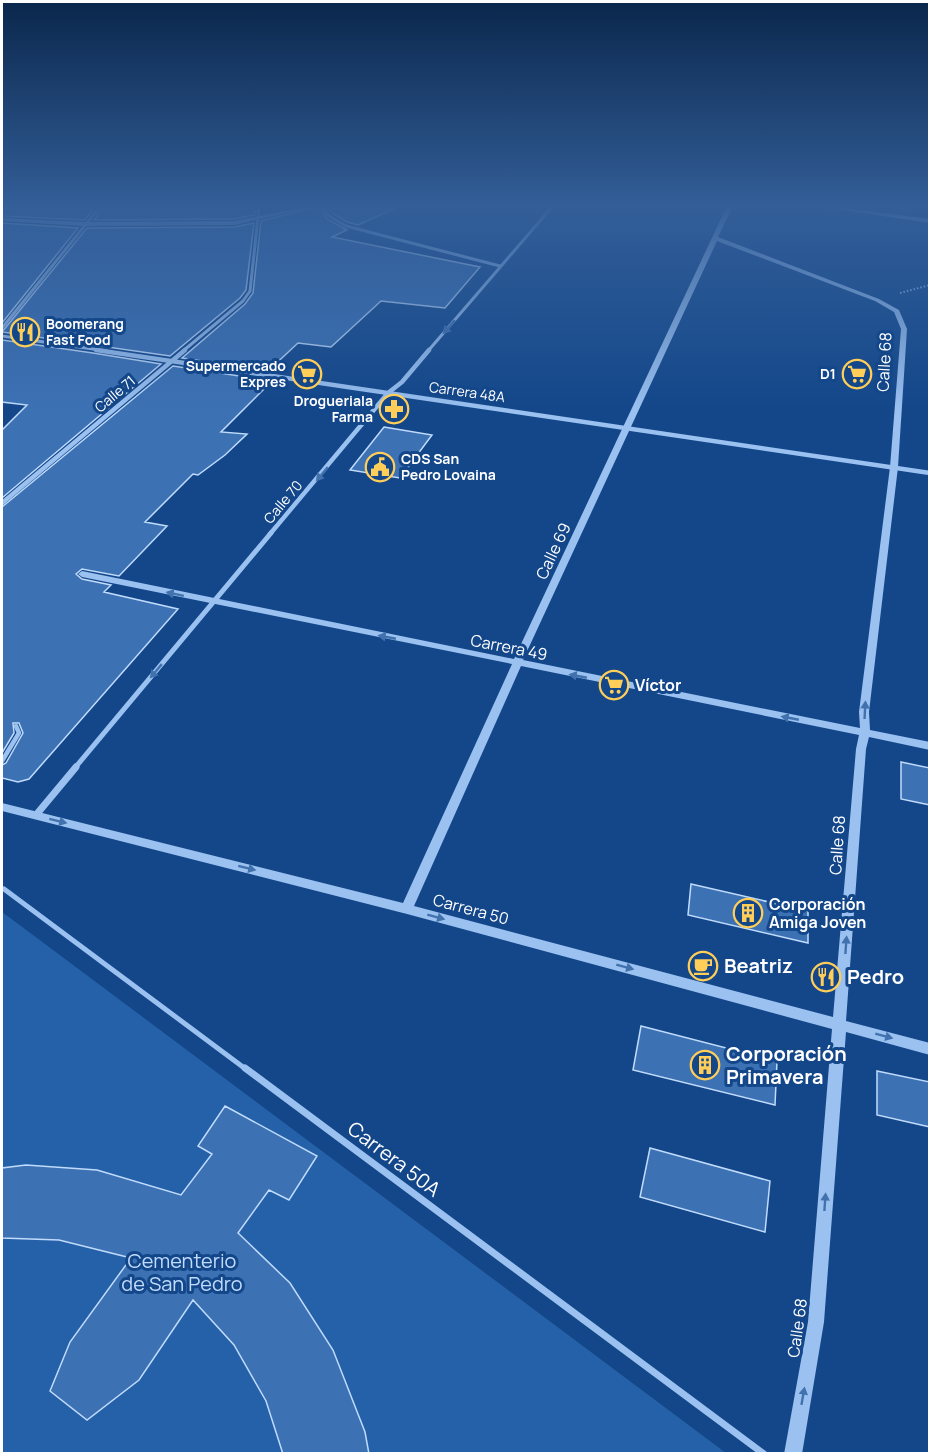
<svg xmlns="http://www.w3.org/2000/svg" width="931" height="1455" font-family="Manrope,sans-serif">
<rect width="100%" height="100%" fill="#13478a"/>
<path fill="#2561a9" d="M2 912 29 932 726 1453H2Z"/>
<path fill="#3c71b4" stroke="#c0dbfc" stroke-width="1.5" d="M2 208H94L85 220 2 216Z
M103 208H255V215L234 219 94 220Z
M312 208H320L327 219 347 230 332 237 480 267 445 308 381 301 331 347 298 343 268 371 182 358 245 304 253 293 261 221Z
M328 208H396L358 225 347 222 332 213Z
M2 223 78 228 2 323Z
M254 223 246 290 240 298 170 356 2 332 87 228 234 227Z
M2 340 93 353 161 364 2 498V430L27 405 2 402Z
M173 366 260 379 254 384 267 386 221 432 247 434 225 455 198 475 193 474 145 522 167 526 119 576 82 569 76 574 82 579 111 585 104 592 178 609 29 779 18 782 2 778V765L6 763 23 733 19 723H13L14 733 2 753V507Z
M384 427 432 435 400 478 350 470Z
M901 762 930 768V805L901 799Z
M691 884 808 911V943L688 915Z
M641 1026 777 1061 775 1105 633 1070Z
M877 1071 930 1082V1127L877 1115Z
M225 1106 317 1156 289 1200 269 1190 238 1233 290 1283 333 1350 365 1432 369 1454H283L266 1401 234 1345 193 1300 139 1380 87 1420 50 1391 70 1342 131 1258 59 1240 2 1238V1168L26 1165 97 1170 181 1195 212 1154 198 1146Z
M650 1148 770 1181 765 1232 640 1197Z"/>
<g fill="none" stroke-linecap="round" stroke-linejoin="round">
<path stroke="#9ac1f0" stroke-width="2" stroke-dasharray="1.5 2" stroke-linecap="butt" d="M900 293 930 285"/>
<path stroke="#9ac1f0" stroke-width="4.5" d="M2 761 19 733 16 726"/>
<path stroke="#9ac1f0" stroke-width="5" d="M4 889 247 1070"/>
<path stroke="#9ac1f0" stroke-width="7" d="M245 1068 764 1454"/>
<path stroke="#9ac1f0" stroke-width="3" d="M324 208 329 216 346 226 500 266
M2 328 99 208
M2 336 107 351
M183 351 243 301 250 291 259 208
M428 351 551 208"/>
<path stroke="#9ac1f0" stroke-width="4.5" d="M96 350 930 473
M2 503 185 350
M270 534 388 393 402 382 429 350"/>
<path stroke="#9ac1f0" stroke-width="5" d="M74 769 271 533"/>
<path stroke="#9ac1f0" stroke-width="7" d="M36 815 76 767"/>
<path fill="#9ac1f0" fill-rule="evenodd" d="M299 208H310L234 225 84 226 2 221V218L84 222 234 221Z
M726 208H732L718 237 879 299 899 310 907 329 898 467 869 712 870 730 930 742V750L869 737 866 749 846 1021 930 1043V1055L846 1032 824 1322 802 1454H784L808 1322 832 1029 407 914 2 811V803L403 903 512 664 82 577 78 574 82 571 514 659ZM717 241 875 301 894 312 901 329 890 467 859 712 860 728 523 660ZM521 666 859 735 856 749 833 1017 414 906Z
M829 208H844L930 219V223Z"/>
</g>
<defs><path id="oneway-solid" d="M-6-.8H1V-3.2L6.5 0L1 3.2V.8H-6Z" transform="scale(1.5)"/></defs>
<g fill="#4272ae">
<use href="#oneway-solid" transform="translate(449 327) rotate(131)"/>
<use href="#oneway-solid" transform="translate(322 474) rotate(130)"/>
<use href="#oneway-solid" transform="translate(175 594) rotate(-168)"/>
<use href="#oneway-solid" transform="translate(387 637) rotate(-169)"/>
<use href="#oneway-solid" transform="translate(156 671) rotate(130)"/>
<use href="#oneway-solid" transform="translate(578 676) rotate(-169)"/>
<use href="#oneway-solid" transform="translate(865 710) rotate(-87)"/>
<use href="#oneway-solid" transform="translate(790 718) rotate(-169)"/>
<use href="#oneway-solid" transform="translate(58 821) rotate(14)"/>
<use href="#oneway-solid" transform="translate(247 868) rotate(14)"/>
<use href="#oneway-solid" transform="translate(436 917) rotate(15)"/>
<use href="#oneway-solid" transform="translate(846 945) rotate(-86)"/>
<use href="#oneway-solid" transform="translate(625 967) rotate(15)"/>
<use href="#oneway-solid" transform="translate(884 1036) rotate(15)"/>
<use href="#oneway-solid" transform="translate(825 1202) rotate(-86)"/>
<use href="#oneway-solid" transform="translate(803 1396) rotate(-80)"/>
</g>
<linearGradient id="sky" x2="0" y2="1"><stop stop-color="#0a274c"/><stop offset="0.5" stop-color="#335e98"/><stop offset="1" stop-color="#335e98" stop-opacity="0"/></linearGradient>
<rect width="931" height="412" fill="url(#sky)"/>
<defs>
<g id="restaurant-ring" transform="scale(1.5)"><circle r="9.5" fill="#13478a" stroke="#ffce59" stroke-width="1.5"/><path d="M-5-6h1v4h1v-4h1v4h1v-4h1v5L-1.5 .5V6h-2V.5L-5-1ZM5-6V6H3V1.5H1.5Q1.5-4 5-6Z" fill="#ffce59"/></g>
<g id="supermarket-ring" transform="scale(1.5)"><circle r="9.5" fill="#13478a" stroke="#ffce59" stroke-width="1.5"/><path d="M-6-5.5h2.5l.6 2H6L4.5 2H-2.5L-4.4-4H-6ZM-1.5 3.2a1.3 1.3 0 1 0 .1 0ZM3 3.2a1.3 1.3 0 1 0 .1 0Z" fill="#ffce59"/></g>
<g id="pharmacy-ring" transform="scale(1.5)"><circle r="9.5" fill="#13478a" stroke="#ffce59" stroke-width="1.5"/><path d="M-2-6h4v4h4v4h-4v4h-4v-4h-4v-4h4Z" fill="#ffce59"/></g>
<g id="civic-ring" transform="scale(1.5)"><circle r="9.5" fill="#13478a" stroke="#ffce59" stroke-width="1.5"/><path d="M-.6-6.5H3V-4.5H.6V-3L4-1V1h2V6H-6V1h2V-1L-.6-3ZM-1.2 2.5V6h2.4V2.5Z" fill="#ffce59"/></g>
<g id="building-ring" transform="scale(1.5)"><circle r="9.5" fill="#13478a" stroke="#ffce59" stroke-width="1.5"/><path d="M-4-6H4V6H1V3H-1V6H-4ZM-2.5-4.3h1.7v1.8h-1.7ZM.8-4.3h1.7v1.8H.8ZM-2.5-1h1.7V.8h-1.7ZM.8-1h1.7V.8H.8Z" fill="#ffce59"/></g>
<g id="cafe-ring" transform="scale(1.5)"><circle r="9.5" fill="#13478a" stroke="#ffce59" stroke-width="1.5"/><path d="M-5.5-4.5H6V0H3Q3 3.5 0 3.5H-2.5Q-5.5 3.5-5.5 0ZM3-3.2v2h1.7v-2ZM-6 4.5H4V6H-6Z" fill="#ffce59"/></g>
</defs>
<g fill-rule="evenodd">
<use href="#restaurant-ring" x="25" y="332"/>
<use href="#supermarket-ring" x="307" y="374"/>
<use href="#supermarket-ring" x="857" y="374"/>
<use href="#pharmacy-ring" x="394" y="409"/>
<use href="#civic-ring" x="380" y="467"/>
<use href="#supermarket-ring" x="614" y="685"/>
<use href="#building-ring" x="748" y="913"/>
<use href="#cafe-ring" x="703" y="966"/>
<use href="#restaurant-ring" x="826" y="977"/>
<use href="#building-ring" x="705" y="1065"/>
</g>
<g text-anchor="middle" stroke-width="6" stroke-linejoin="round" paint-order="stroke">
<g font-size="14" font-weight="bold" fill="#fff" stroke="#13478a" text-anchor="end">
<text x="46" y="329" text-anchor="start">Boomerang<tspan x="46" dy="16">Fast Food</tspan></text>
<text x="286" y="371">Supermercado<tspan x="286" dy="16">Expres</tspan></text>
<text x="836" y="379">D1</text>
<text x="373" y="406">Drogueriala<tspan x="373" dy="16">Farma</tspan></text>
<text x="401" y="464" text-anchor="start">CDS San<tspan x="401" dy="16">Pedro Lovaina</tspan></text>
</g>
<g font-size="14" fill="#fff" stroke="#13478a">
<text transform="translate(467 392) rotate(8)" y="5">Carrera 48A</text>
<text transform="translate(115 394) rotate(-40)" y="5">Calle 71</text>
<text transform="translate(283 502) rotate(-50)" y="5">Calle 70</text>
</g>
<g font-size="16" fill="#fff" stroke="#13478a">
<text transform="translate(884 362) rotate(-87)" y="6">Calle 68</text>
<text transform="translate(553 551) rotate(-65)" y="6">Calle 69</text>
<text transform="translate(509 647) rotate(11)" y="6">Carrera 49</text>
<text transform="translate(837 845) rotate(-86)" y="6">Calle 68</text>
<text transform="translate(471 909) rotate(15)" y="6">Carrera 50</text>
<text transform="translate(797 1328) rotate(-82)" y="6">Calle 68</text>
</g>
<g font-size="16" font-weight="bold" fill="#fff" stroke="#13478a" text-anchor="start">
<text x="635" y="691">Víctor</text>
<text x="769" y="910">Corporación<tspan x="769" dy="18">Amiga Joven</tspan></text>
</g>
<g font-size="20" font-weight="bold" fill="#fff" stroke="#13478a" text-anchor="start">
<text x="724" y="973">Beatriz</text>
<text x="847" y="984">Pedro</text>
<text x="726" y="1061">Corporación<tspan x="726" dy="23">Primavera</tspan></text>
</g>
<g font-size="20" fill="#fff" stroke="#13478a">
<text transform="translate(394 1159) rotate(37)" y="7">Carrera 50A</text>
</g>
<g font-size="20" fill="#c0dbfc" stroke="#13478a">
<text x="182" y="1268">Cementerio<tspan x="182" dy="23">de San Pedro</tspan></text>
</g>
</g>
<rect width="931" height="1455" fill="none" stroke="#ffffff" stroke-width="6"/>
</svg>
